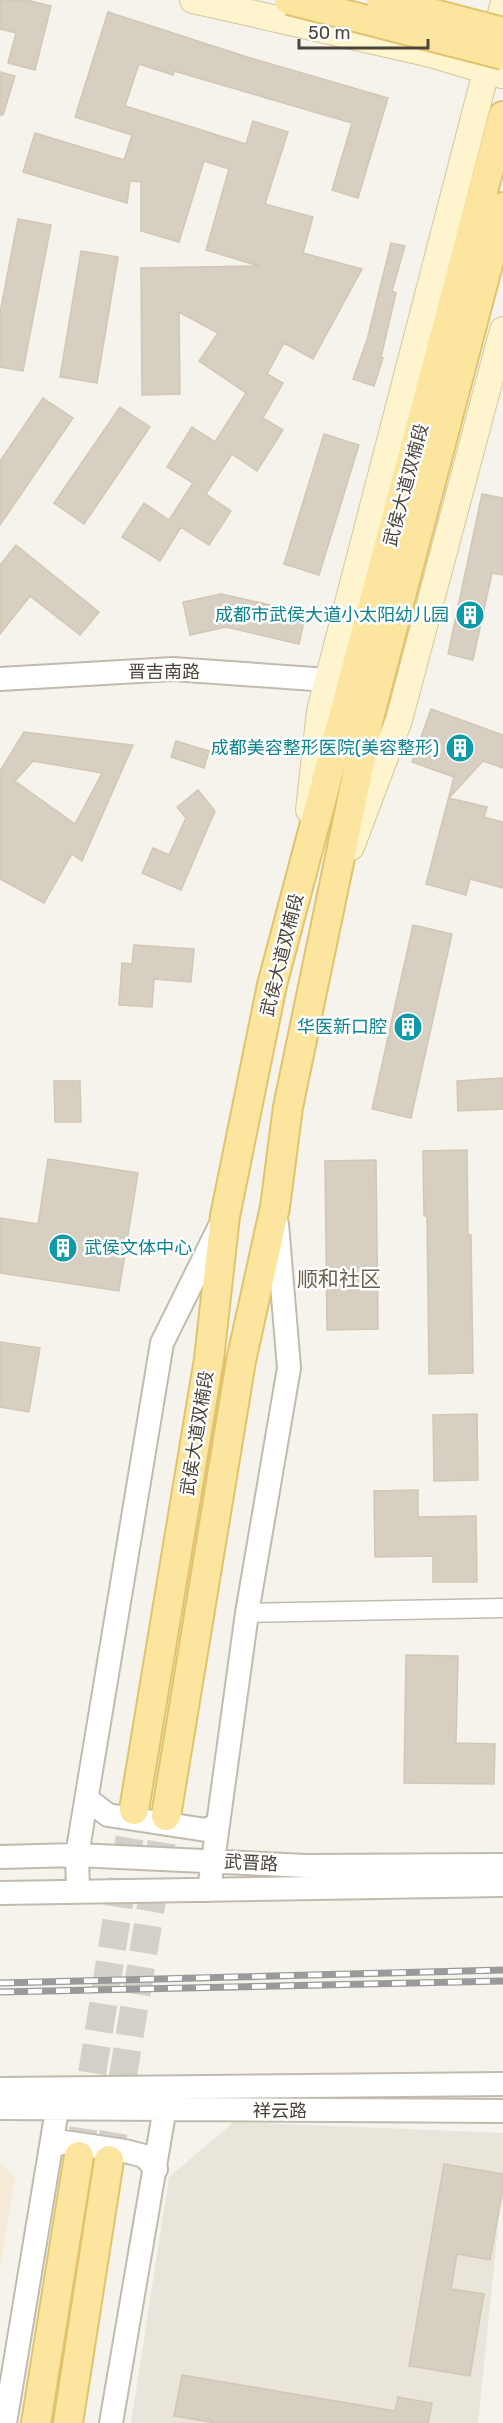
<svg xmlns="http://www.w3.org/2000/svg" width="503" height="2423" font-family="Rubik,'Noto Sans SC',sans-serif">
<rect width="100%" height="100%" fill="#f5f3ec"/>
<path fill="#e9e5da" d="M234 2122 503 2133V2178L478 2423H131L169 2177Z"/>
<path fill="#f6ead8" d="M0 2161 15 2179 0 2271Z"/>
<path fill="#d7cfc1" stroke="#d2c7b4" stroke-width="1.5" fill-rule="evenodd" d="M0 0H26L51 6 35 70 8 63 16 33 0 29Z
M108 12 244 56 388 98 358 198 332 190 352 123 174 71 173 75 139 64 125 106 246 144 253 121 288 132 265 204 313 217 303 253 362 269 313 359 284 343 267 374 283 383 263 418 283 430 257 471 232 454 206 494 231 511 209 545 181 527 160 561 122 537 144 503 169 520 193 483 167 467 192 427 215 442 246 393 199 361 218 333 179 312 180 394 142 395 141 268 259 266 206 250 229 169 204 161 179 242 141 231V182L130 181 127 203 23 172 35 133 124 160 132 135 75 117Z
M0 72 15 76 3 115H0Z
M18 219 51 225 23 371 0 367V313Z
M391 243 405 246 392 291 396 293 381 357 383 358 374 386 353 379 367 340Z
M81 251 118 257 97 383 60 377Z
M43 398 73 418 0 525V461Z
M120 407 150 427 84 524 54 503Z
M324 434 359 445 319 575 284 564Z
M482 494 503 498V575L492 573 473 660 448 654Z
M16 545 99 612 80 635 30 596 0 634V565Z
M221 594 306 613 299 644 226 627 190 635 183 602Z
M431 709 503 735V768L483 761 449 798 487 807 484 817 503 822V888L470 879 466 895 426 884 454 777 412 762Z
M24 732 133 745 82 861 72 854 44 903 0 879V771ZM33 761 102 773 75 824 15 781Z
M176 741 209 751 204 768 171 757Z
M198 790 215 811 181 890 142 873 153 848 169 855 186 818 177 807Z
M413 925 452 934 411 1118 372 1109Z
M134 945 194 949 191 982 154 979 152 1007 119 1005 122 963 132 964Z
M503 1078V1109L458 1111 457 1081Z
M54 1081H80L81 1122H55Z
M467 1150 468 1235H471L473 1373 429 1374 427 1216H424L423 1151Z
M48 1159 138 1173 119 1291 0 1273V1218L38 1224Z
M376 1160 378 1329 327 1330 325 1161Z
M0 1342 40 1348 29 1412 0 1407Z
M477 1414 478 1480 434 1481 433 1415Z
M418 1490V1517L476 1516 477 1582H433V1556L375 1557 374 1491Z
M406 1655 458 1656 456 1743 495 1744 494 1784 404 1783Z
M444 2164 503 2174V2189L490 2260 457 2254 451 2289 484 2294 470 2376 409 2366Z
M182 2375 395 2411 398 2397 432 2403 428 2423H216L174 2416Z"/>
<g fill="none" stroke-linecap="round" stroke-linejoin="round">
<path stroke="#d3d0c8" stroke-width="28" stroke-dasharray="28 14" stroke-linecap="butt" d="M79 2156 134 1810
M109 2160 166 1816"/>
<g stroke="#c1bbae" stroke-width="21">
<path id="minor" d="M247 1613 503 1608"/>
</g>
<g stroke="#c1bbae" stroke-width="26">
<path id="tertiary" d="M0 679 173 669 328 680
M87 1799 108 1815 206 1830 218 1824
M0 1857 77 1855 306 1866 503 1865
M209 1890 247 1613 289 1368 277 1224
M78 1891 77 1855 162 1343 219 1228
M0 1893 503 1885
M0 2089 503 2084
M0 2108 503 2111
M51 2147 64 2142 125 2151 144 2156 156 2169
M5 2423 60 2092
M111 2423 167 2096"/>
</g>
<g stroke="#d4c89c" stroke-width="28">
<path id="secondary" d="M193 0 427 53 502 75
M309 810 320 711 503 6
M351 847 399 720 503 330"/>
</g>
<g stroke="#e2c36d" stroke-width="32">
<path id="primary" d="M134 1810 209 1359 225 1216 272 985 503 116
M166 1816 241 1361 275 1207 288 1107 369 718 503 207
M36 2423 79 2156
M68 2423 109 2160"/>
</g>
<use href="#minor" stroke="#fff" stroke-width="18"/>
<use href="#tertiary" stroke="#fff" stroke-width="22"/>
<use href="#secondary" stroke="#fef4cd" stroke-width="26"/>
<use href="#primary" stroke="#fce59e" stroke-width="28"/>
<g stroke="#9a9a9a" stroke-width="7">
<path id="rail" d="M0 1983 503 1970
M0 1992 503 1981"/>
</g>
<use href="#rail" stroke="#fff" stroke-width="4.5" stroke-dasharray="14" stroke-linecap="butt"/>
<g stroke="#e2c36d" stroke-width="32" stroke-linecap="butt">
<path id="primary-bridge" d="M289 0 503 55
M381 0 503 32"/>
</g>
<use href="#primary-bridge" stroke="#fce59e" stroke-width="28"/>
</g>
<defs>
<g id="building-disc" transform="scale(1.5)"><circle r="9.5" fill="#0f9aa8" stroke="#fff"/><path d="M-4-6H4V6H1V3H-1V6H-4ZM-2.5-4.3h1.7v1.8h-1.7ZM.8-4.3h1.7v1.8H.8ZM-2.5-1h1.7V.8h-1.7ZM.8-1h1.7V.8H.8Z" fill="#fff"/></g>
</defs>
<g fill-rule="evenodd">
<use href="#building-disc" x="470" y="615"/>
<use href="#building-disc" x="460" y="748"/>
<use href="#building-disc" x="408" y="1027"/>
<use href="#building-disc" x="63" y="1248"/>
</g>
<g text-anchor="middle" stroke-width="5" stroke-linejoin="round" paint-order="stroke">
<g font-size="18" fill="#4a4439" stroke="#fff">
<text transform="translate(406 485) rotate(-75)" y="6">武侯大道双楠段</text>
<text x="164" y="678">晋吉南路</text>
<text transform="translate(282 955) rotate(-76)" y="6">武侯大道双楠段</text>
<text transform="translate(197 1433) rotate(-81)" y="6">武侯大道双楠段</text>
<text transform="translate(251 1863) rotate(3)" y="6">武晋路</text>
<text x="280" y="2117">祥云路</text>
</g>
<g font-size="18" fill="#0d838f" stroke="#fff" text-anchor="end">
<text x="449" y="621">成都市武侯大道小太阳幼儿园</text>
<text x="439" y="754">成都美容整形医院(美容整形)</text>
<text x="387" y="1033">华医新口腔</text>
<text x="84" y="1254" text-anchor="start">武侯文体中心</text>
</g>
<g font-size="21" fill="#6d6250" stroke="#fff">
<text x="339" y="1286">顺和社区</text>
</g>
</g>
<path d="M299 39v9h129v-9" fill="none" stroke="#4a4439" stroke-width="3"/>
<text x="308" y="39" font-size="18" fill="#4a4439" stroke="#ffffff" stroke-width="4.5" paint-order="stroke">50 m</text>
</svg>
